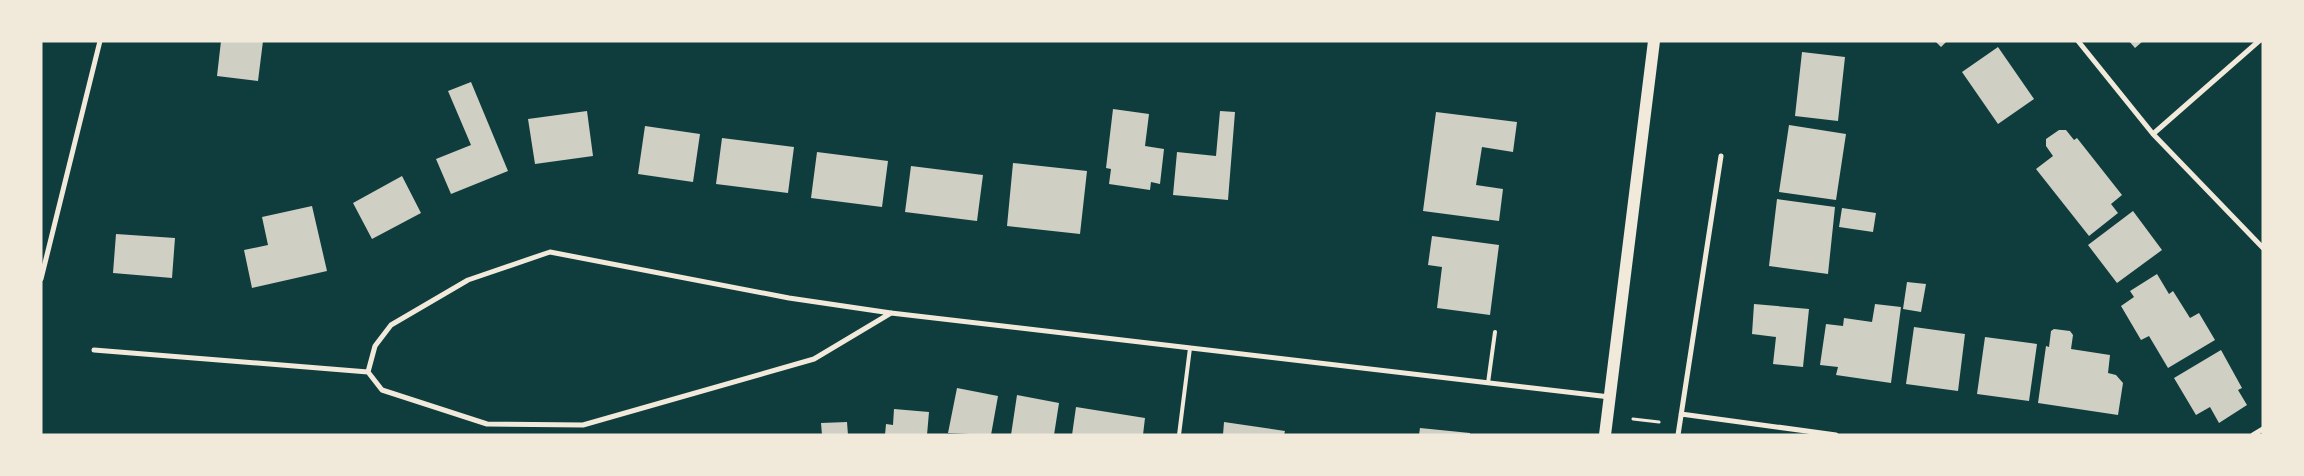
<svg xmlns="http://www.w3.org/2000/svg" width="2304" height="476" font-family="Manrope,sans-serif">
<rect width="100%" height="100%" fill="#0f3d3e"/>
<path fill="#cfcfc3" d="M221 41H263L258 81 217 76Z
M1935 41H1947L1941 47Z
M2129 41H2143L2135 48Z
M1998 47 2034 99 1998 124 1962 72Z
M1802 52 1845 57 1838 121 1795 116Z
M471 82 508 171 451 194 436 159 471 145 448 91Z
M1113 109 1149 114 1145 146 1164 149 1160 184 1151 182 1150 190 1109 184 1111 169 1106 168Z
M587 111 593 156 535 164 528 119Z
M1220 111 1235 112 1228 200 1173 195 1177 152 1216 156Z
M1436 112 1517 122 1513 152 1482 147 1476 185 1503 189 1499 221 1423 211Z
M1789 125 1846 134 1836 200 1779 192Z
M645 126 700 134 693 182 638 174Z
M2059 130H2066L2074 140 2077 138 2122 195 2111 204 2118 213 2089 236 2036 169 2053 156 2046 146V139Z
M722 138 794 147 788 193 716 184Z
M817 152 888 161 882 207 811 198Z
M1013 163 1087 171 1080 234 1007 226Z
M911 166 983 175 977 221 905 212Z
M402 176 421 213 372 239 353 203Z
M1777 199 1835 207 1828 274 1769 266Z
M312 206 327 271 252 288 244 250 268 245 262 217Z
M1842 208 1876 213 1873 232 1839 227Z
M2133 211 2162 250 2117 283 2088 245Z
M116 234 175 238 172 278 113 273Z
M1432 236 1499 245 1490 315 1437 308 1442 267 1428 265Z
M2157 274 2169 294 2173 291 2190 318 2199 313 2215 340 2168 368 2149 336 2141 340 2121 306 2134 297 2130 291Z
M1907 282 1926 284 1921 312 1903 309Z
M1754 304 1809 309 1803 367 1773 364 1776 337 1752 334Z
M1875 304 1901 307 1891 383 1836 375 1838 367 1820 365 1826 324 1843 326 1844 318 1872 322Z
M1914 327 1965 334 1958 391 1906 384Z
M2054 329 2070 331 2073 335 2071 349 2110 355 2108 373 2116 375 2123 383 2118 415 2038 403 2046 346 2049 347 2051 331Z
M1985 337 2037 344 2029 401 1977 394Z
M2221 350 2242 388 2238 390 2247 405 2219 423 2210 407 2196 415 2174 378Z
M957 388 998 396 991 435 948 433Z
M1017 395 1059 403 1054 435H1011Z
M1076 407 1145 418 1143 435H1072Z
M894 409 929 412 927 435H885L886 424 893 425Z
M847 422 848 435H822L821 423Z
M1224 422 1285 431 1284 435H1223Z
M1420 428 1470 433V435H1419Z"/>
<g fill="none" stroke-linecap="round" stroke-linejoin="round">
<path stroke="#f1e9da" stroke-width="3" d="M1633 419 1659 422"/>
<path stroke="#f1e9da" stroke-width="4" d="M1488 383 1495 332
M1179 435 1190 348"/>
<path stroke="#f1e9da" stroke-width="5" d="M2078 41 2153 134 2263 248
M2153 134 2259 41
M41 279 100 41
M94 350 368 372 375 346 391 325 468 280 550 252 789 298 891 313 1610 397
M368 372 382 390 487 424 583 425 814 359 891 313
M1681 414 1836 435
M1678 435 1721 156
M2253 435 2263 429"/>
<path stroke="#f1e9da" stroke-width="12" d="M1605 435 1654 41"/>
</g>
<rect width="2304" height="476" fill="none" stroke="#f1e9da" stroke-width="85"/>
</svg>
